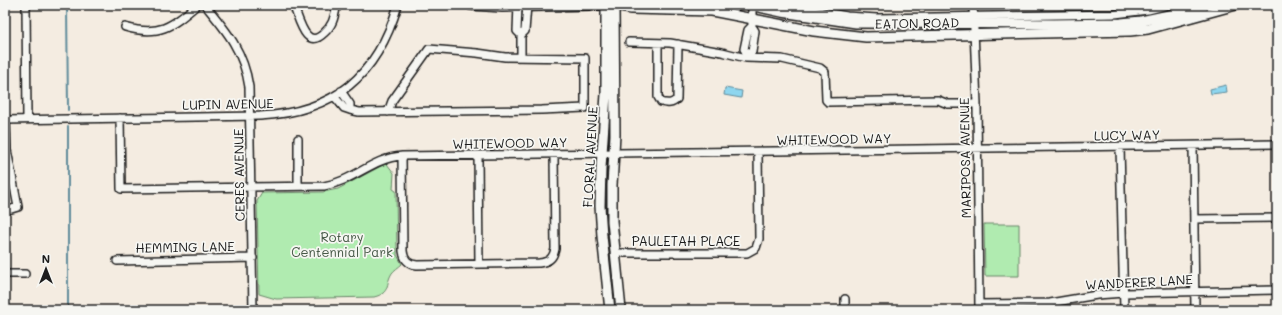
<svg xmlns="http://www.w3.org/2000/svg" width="1282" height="315" font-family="Mali,sans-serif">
<rect width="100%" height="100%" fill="#f4ece1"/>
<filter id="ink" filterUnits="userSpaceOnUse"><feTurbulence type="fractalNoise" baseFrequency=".025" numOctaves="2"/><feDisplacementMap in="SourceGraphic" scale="8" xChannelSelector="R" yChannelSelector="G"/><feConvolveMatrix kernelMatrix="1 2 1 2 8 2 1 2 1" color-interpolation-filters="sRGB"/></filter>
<g filter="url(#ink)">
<path fill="#b0ebb0" stroke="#668466" d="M387 164 394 173 393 189 396 191 397 255 402 264C399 267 394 270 392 273 385 284 391 293 374 297L276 299 259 294 257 201 262 193 323 192 338 189 383 165Z
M984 224H1019V276H985Z"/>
<path fill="#8ed6ef" stroke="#608c9b" d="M1226 85 1227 92 1211 94 1210 89Z
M725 88 742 91 741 98 724 95Z"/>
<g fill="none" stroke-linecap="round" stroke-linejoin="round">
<path stroke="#608c9b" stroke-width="2" d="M67 5 68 110
M68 310V126"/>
<g stroke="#1c1c1c" stroke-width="10">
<path id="minor" d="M26 5 27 119
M205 5C227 31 244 52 249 87L253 310
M293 5C299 17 305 52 324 33 332 26 334 19 336 8L332 5
M518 5 517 31 521 35 525 31 527 5
M783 5 847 16 877 18 1115 14 1148 10 1168 5
M973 5 977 104 979 310
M752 26 748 30 744 49 747 54 746 58 782 59 820 68 825 72 826 100 828 102 938 100 948 104H977
M125 27C159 37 171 27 197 5
M521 35V57
M629 42 670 43 722 52 746 58
M658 43V97L661 102C668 104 672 104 677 99L678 44
M747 54 752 52 755 31 752 26V5
M334 96 344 108 350 110V104L341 91
M350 110 359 112 542 110 585 108V58L505 57 477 53 429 49 392 101 388 112
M120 118 121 189 324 186C354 181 372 158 402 156L1277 144
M5 120 260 116C335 112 377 76 398 5
M298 139V186
M1193 146 1195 310
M1120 147 1124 310
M402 156 403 251C404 260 408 264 417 265L539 263C548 262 553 259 555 249L554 155
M478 156 479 264
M5 211 18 207 7 150 6 120
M1194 219 1277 218
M615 253H747L756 248 759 239 758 152
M117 261 253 258
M5 274H25
M845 299V310
M979 304 1050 303 1097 295 1124 293 1277 290"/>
</g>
<g stroke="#1c1c1c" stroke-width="12">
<path id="tertiary" d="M471 5 502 7 589 5
M598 5 614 6 631 9 712 11 814 31 866 37 1130 31 1148 29 1236 5
M606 5V94L601 168 600 206 602 236 610 310
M750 5 782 12 856 23 1054 24 1121 23 1141 21 1169 15 1203 5
M614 6 615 135 612 185V221L621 310"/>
</g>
<use href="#minor" stroke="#f6f6f2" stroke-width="7"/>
<use href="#tertiary" stroke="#f6f6f2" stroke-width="9"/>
</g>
</g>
<g text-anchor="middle" stroke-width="3.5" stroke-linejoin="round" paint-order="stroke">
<g font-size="13" fill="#1c1c1c" stroke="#f6f6f2">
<text transform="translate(917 23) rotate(-1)" y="5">EATON ROAD</text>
<text transform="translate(228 104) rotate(-1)" y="5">LUPIN AVENUE</text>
<text transform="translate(1127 135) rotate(-1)" y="5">LUCY WAY</text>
<text transform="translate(834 139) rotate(-1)" y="5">WHITEWOOD WAY</text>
<text transform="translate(510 143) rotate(-1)" y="5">WHITEWOOD WAY</text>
<text transform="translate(590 157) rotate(-87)" y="5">FLORAL AVENUE</text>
<text transform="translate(965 158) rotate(-91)" y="5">MARIPOSA AVENUE</text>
<text transform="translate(239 175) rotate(-91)" y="5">CERES AVENUE</text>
<text x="686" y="246">PAULETAH PLACE</text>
<text transform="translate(185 247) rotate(-1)" y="5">HEMMING LANE</text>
<text transform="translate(1139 282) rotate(-3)" y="5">WANDERER LANE</text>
</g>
<g font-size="13" fill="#485a48" stroke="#f6f6f2">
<text x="342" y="242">Rotary<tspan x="342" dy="15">Centennial Park</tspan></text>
</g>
</g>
<rect width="1282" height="315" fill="none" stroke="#f6f6f2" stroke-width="20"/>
<rect x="10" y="10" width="1262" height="295" fill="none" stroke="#1c1c1c" stroke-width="1.5" filter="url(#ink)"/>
<g transform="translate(46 269)" stroke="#f6f6f2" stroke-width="3" paint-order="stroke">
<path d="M0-3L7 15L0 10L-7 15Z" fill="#1c1c1c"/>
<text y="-6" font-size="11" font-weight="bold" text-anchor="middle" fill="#1c1c1c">N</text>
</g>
</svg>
